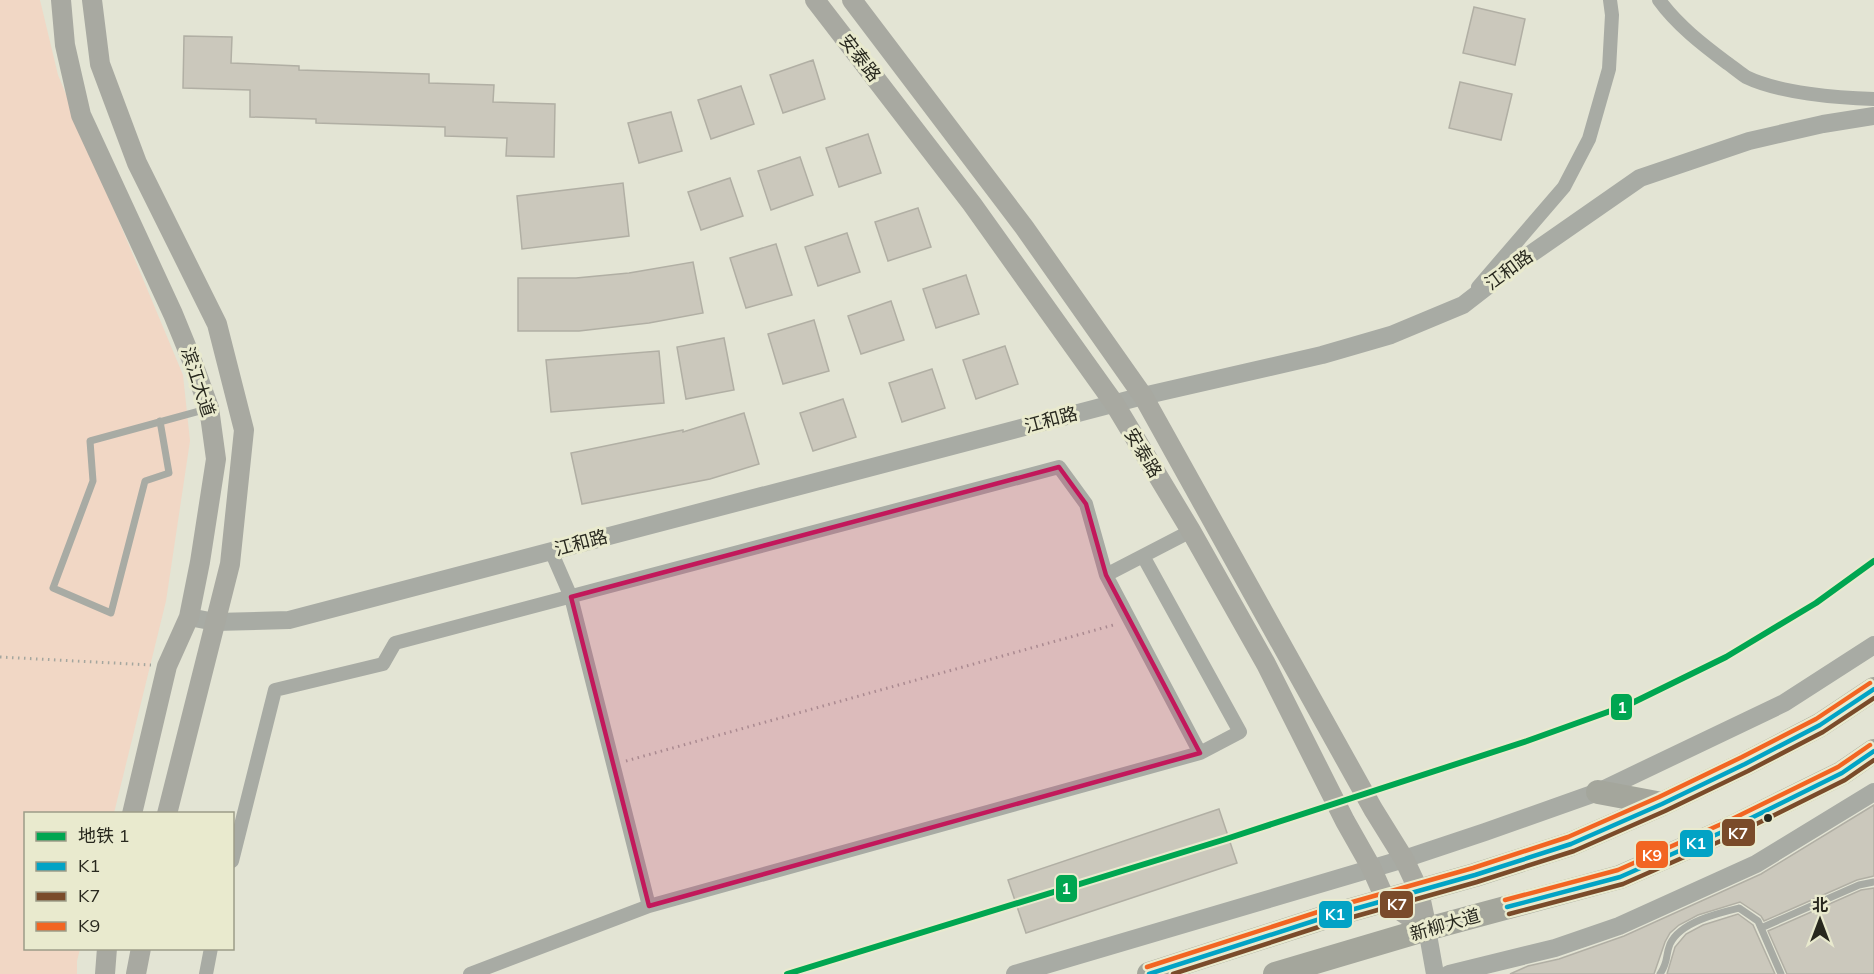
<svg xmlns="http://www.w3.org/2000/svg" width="1874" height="974" font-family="Mulish,'Noto Sans SC',sans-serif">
<rect width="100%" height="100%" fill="#e3e4d4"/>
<path fill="#f1d7c5" d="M0 0H40L58 75 183 375 190 441 166 601 114 813 26 814V948L80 949 77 961V974H0Z"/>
<path fill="#cbc8bc" stroke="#b1afa4" stroke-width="1.5" d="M1474 7 1525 19 1515 65 1463 53Z
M184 36 232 37 231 63 299 66V70L429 74V83L494 85 493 102 555 104 554 157 506 156 507 138 445 136V127L316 123V119L250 117V90L183 88Z
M813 60 825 99 783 113 770 75Z
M1460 82 1512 94 1501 140 1449 128Z
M741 86 754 124 711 139 698 100Z
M671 112 682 151 639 163 628 123Z
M868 134 881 173 839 187 826 148Z
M800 157 813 195 771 210 758 171Z
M730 178 743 216 701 230 688 192Z
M623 183 629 236 522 249 517 196Z
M918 208 931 247 888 261 875 222Z
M847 233 860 272 818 286 805 247Z
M776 244 792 295 746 308 730 258Z
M693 262 703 313 649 323 579 331H518V278H576L629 273Z
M966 275 979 314 936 328 923 289Z
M891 301 904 340 861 354 848 316Z
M814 320 829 371 783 384 768 334Z
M724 338 734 390 686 399 677 347Z
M1005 346 1018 384 976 399 963 360Z
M659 351 664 403 551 412 546 360Z
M932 369 945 408 902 422 889 383Z
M843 399 856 437 813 451 800 413Z
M744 413 759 464 710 479 582 504 571 453 683 430V432Z
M1874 805V876L1857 880 1764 921 1761 916 1740 902 1698 915 1679 925 1670 933 1665 942 1654 974H1510L1528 966 1559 959 1624 936 1761 874Z
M1219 809 1237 863 1026 933 1008 880Z
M1874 888V974H1787L1768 931 1861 890Z
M1738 914 1753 925 1775 974H1667L1675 947 1686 934 1703 925Z"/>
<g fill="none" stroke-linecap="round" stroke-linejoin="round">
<path stroke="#a4a69e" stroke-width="3" stroke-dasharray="1.5 4.5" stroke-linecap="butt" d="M0 657 151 665
M626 761 1117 624"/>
<path stroke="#a8aba4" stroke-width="7" d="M160 421 169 473 145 481 111 613 53 588 93 481 90 441 207 409
M1761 928 1859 885 1874 882
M1660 974C1669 961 1665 956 1670 944 1680 922 1718 913 1739 908L1758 921 1781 974"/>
<path stroke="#a8aba4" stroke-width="14" d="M1659 0C1677 25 1703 45 1727 63 1733 67 1740 73 1746 77 1779 93 1837 98 1874 99
M1478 287 1564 187 1589 139 1609 69 1612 15 1610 0
M1191 531 1106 575 1200 753
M551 551 571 597 649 906
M232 861 275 690 383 664 395 643 1059 467 1086 504 1106 575
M206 974 211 948
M470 974 649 906 1200 753 1240 732 1143 556"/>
<path stroke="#a8aba4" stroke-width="18" d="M189 617 215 622 289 620 1143 396 1322 355 1391 335 1463 305 1512 267 1640 178 1749 141 1823 124 1874 116
M1427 929 1435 974
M1015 974 1404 859 1485 832 1598 792 1784 703 1874 645
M1449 974 1555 948 1619 926 1756 864 1874 792"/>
<path stroke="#a8a9a1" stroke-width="20" d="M61 0 65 45 81 115 173 314 191 358 209 408 216 459 200 562 189 617 167 666 132 814
M92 0 100 64 137 163 217 324 244 430 230 564 167 814
M815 0 972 204 1114 403 1191 531 1266 664 1345 821 1371 867 1386 901 1427 929
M852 0 1024 227 1143 396 1373 809 1404 859 1419 891 1427 929
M105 974 107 948
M136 974 141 948"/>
<path stroke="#a4a69c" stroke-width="24" d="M1598 792 1662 804
M1149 974 1326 917 1475 875 1571 844 1662 804 1745 764 1820 725 1874 689
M1275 974 1427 929 1620 877 1729 829 1842 773 1874 751"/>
<g stroke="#e9eace" stroke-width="9">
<path id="bus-1" d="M1507 907 1620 877 1729 829 1842 773 1874 751
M1149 974 1326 917 1475 875 1571 844 1662 804 1745 764 1820 725 1874 689"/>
</g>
<g stroke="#e9eace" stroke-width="9">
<path id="bus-2" d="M1509 914 1623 884 1732 836 1845 780 1874 760
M1173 974 1328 924 1477 882 1574 851 1665 811 1748 771 1823 732 1874 698"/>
</g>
<g stroke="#e9eace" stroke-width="9">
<path id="bus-3" d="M1505 900 1618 870 1726 822 1838 767 1870 745
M1147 967 1324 910 1473 868 1568 837 1659 797 1742 757 1816 719 1870 683"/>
</g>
<use href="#bus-1" stroke="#02a3c5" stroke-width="4.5"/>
<use href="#bus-2" stroke="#7a4b2a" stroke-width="4.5"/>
<use href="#bus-3" stroke="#f26522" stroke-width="4.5"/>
<g stroke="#e9eace" stroke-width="10">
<path id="metro-1" d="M787 974 1226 839 1527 741 1630 704 1726 657 1816 603 1874 561"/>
</g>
<use href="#metro-1" stroke="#00a651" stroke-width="6"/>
</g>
<path fill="#c2185b" fill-opacity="0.2" stroke="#c2185b" stroke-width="4.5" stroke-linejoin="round" d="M1059 467 1086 504 1106 575 1200 753 649 906 571 597Z"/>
<circle fill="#28281e" stroke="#e9eace" stroke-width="2" cx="1768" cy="818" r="5"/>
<g text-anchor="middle" stroke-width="6" stroke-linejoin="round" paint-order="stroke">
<g font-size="18" fill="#28281e" stroke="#e9eace">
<text transform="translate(860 58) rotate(52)" y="6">安泰路</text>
<text transform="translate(1509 270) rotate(-36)" y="6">江和路</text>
<text transform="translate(198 382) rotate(72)" y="6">滨江大道</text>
<text transform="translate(1051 420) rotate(-15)" y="6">江和路</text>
<text transform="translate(1143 453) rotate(59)" y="6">安泰路</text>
<text transform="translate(581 543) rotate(-15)" y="6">江和路</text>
<text transform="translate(1445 925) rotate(-16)" y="6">新柳大道</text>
</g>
</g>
<g stroke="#e9eace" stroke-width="2">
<rect x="1610" y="693" width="23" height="28" rx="6" fill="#00a651"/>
<rect x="1721" y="818" width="35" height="29" rx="6" fill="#7a4b2a"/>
<rect x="1679" y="829" width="35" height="29" rx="6" fill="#02a3c5"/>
<rect x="1635" y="840" width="34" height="29" rx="6" fill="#f26522"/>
<rect x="1055" y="874" width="23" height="29" rx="6" fill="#00a651"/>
<rect x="1379" y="890" width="35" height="29" rx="6" fill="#7a4b2a"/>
<rect x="1318" y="900" width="35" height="29" rx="6" fill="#02a3c5"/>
</g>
<g font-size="16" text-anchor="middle" font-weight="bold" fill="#fff">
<text x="1622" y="713">1</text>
<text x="1738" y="839">K7</text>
<text x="1696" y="849">K1</text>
<text x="1652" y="861">K9</text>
<text x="1066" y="894">1</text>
<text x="1397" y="910">K7</text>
<text x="1335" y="920">K1</text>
</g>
<rect x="24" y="812" width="210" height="138" fill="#e9eace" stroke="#9c9c88" stroke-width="1.5"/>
<rect x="36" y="832" width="30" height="9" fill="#00a651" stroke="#9c9c88" stroke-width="1.5"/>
<text x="78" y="842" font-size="18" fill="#28281e">地铁 1</text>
<rect x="36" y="862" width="30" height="9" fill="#02a3c5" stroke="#9c9c88" stroke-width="1.5"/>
<text x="78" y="872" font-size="18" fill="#28281e">K1</text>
<rect x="36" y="892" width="30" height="9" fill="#7a4b2a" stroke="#9c9c88" stroke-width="1.5"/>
<text x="78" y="902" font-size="18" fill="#28281e">K7</text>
<rect x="36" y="922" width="30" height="9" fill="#f26522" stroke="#9c9c88" stroke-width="1.5"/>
<text x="78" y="932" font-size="18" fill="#28281e">K9</text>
<g transform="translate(1820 920)" stroke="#e9eace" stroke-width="4.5" paint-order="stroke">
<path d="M0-4.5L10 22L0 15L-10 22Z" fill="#28281e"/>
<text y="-9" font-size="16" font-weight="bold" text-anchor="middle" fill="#28281e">北</text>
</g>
</svg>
